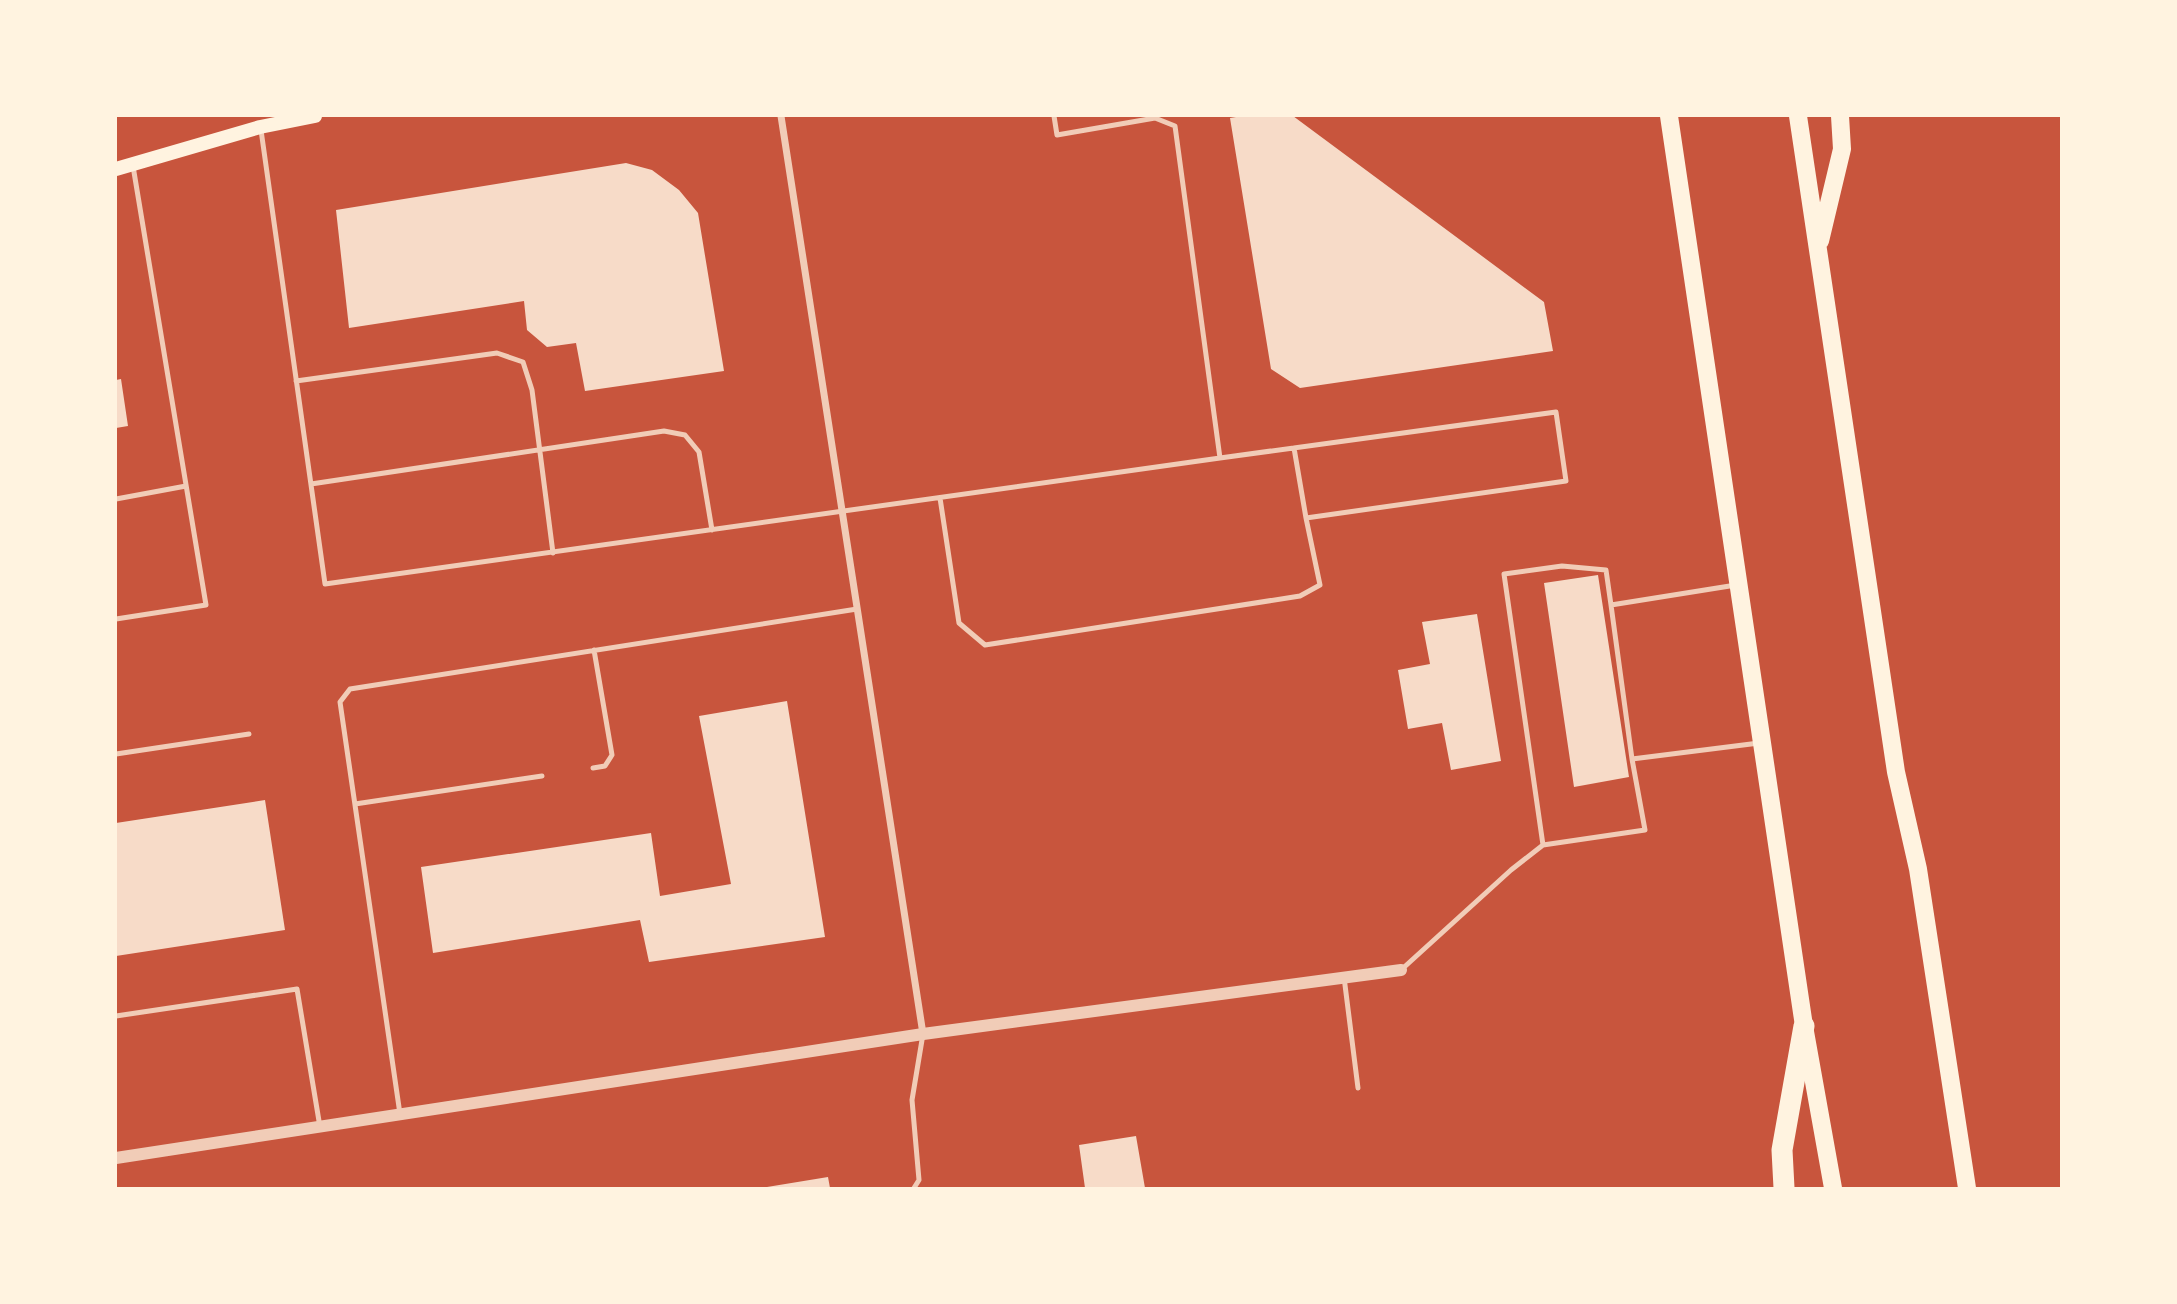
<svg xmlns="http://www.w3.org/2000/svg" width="2177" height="1304" font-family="'Space Grotesk',sans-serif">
<rect width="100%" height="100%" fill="#c8553d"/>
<path fill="#f7dbc8" d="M1242 116H1293L1544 302 1553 351 1300 388 1271 369 1230 118Z
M626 163 652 170 679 190 698 213 724 371 585 391 576 343 547 347 527 330 524 301 349 328 336 210Z
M121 379 128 426 116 428V380Z
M1598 575 1629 777 1574 787 1544 583Z
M1477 614 1501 761 1451 770 1442 723 1408 729 1398 670 1430 664 1422 622Z
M787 701 825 937 649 962 640 920 433 953 421 867 651 833 660 896 731 884 699 716Z
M265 800 285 930 116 956V823Z
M1136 1136 1145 1188H1085L1079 1145Z
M828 1177 830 1188H767V1187Z"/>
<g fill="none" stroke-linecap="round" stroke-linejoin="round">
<path stroke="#f1ccb7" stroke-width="5" d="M261 130 325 584 1220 458 1175 126 1155 118 1057 135 1054 116
M296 381 497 353 523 362 532 390 553 553
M1220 458 1556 412 1566 481 1306 518 1294 448
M311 484 664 431 685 435 699 452 712 530
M940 498 959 623 985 645 1300 596 1320 585 1306 518
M116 499 186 486
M1736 585 1611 605 1632 759 1759 743
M1611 605 1606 570 1562 566 1504 574 1543 845 1645 830 1632 759
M116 619 206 605 133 166
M116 754 249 734
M593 768 605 766 612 755 594 650
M355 804 542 776
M1401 970 1511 870 1543 845
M1344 977 1358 1088
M116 1016 297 989 320 1127
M400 1114 340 702 350 689 857 609
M914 1188 919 1180 912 1100 923 1034"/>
<path stroke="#f1ccb7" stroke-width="7" d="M781 116 923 1034"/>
<path stroke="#f1ccb7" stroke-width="12" d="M116 1158 923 1034 1401 970"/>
<path stroke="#fff3e0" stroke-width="14" d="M116 169 260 127 315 116"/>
<path stroke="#fff3e0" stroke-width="18" d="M1669 116 1804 1026 1833 1188
M1798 116 1896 772 1918 869 1967 1188
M1820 241 1842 149 1840 116"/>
<path stroke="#fff3e0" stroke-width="21" d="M1784 1188 1782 1150 1804 1026"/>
</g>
<rect width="2177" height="1304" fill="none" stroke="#fff3e0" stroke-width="234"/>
</svg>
